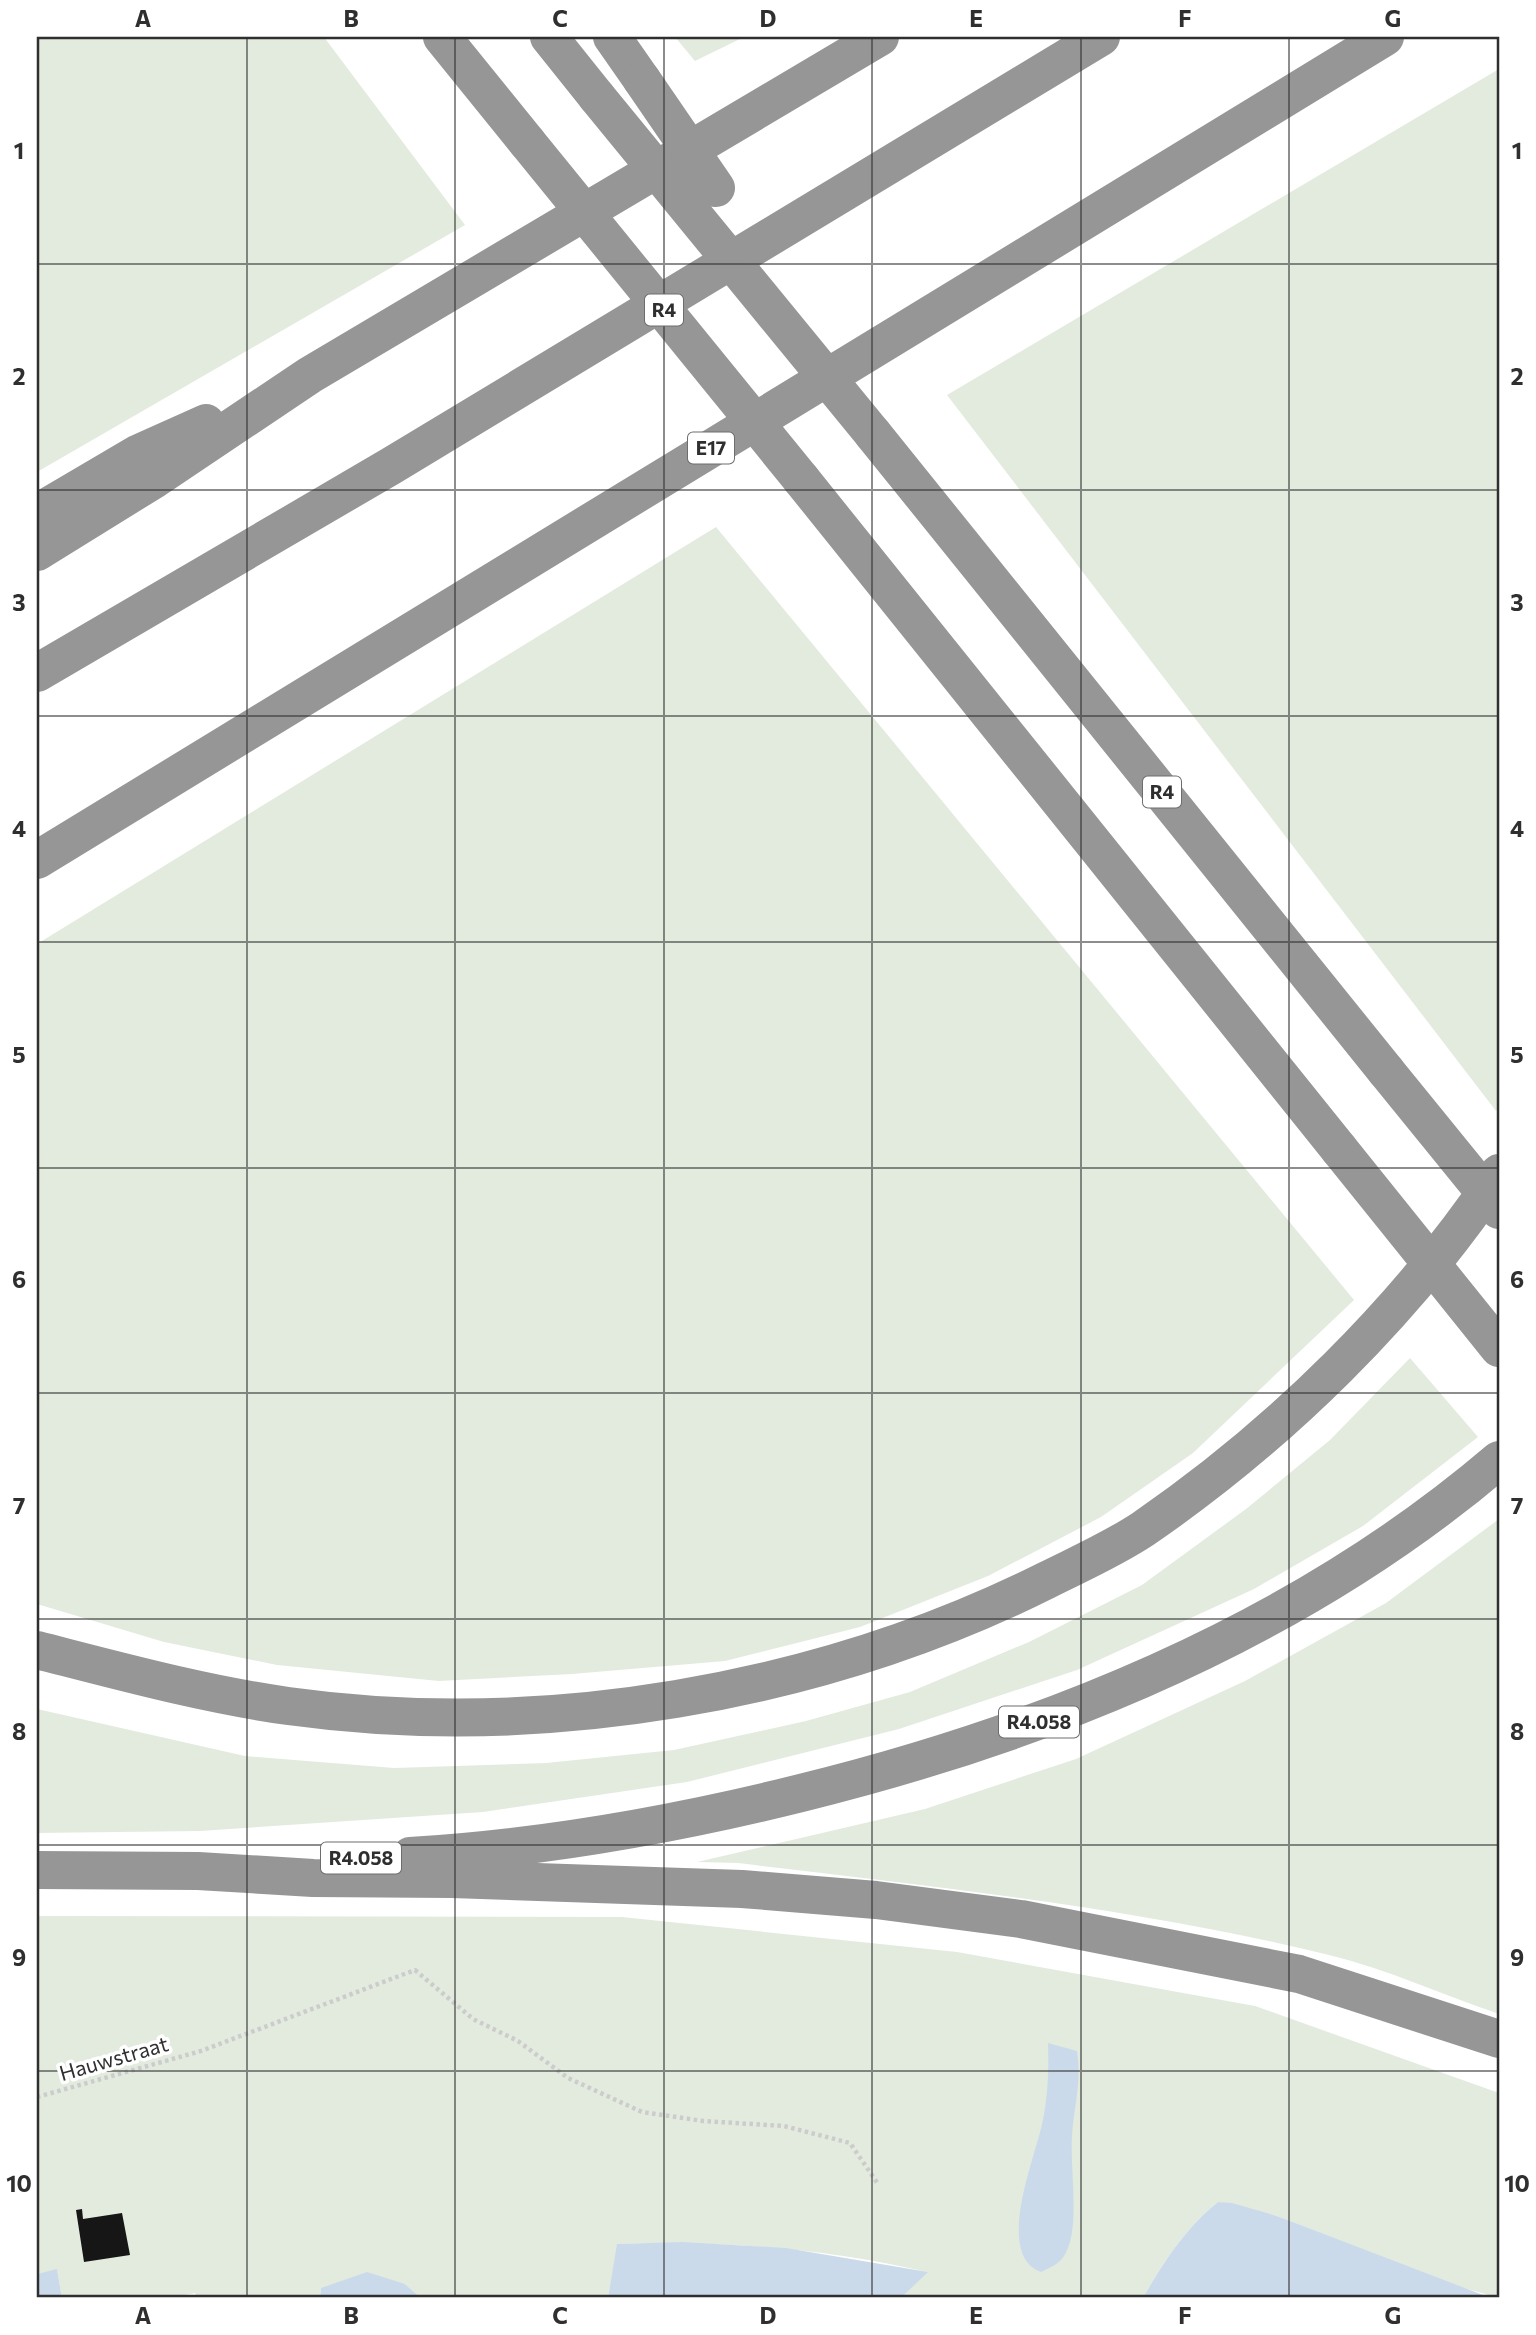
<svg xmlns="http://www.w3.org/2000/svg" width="1536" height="2335" font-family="Commissioner,sans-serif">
<rect width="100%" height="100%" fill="#fff"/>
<path fill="#e3ebde" d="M37 37H324L465 225 37 472Z
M675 37H744L695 61Z
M1499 69V1106L1496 1111 947 395Z
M716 527 1354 1300 1193 1453 1101 1517 988 1576 860 1627 725 1661 572 1674 439 1681 277 1665 164 1642 37 1604V944Z
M1410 1358 1478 1437 1363 1526 1254 1589 1077 1670 899 1729 687 1782 483 1812 200 1831 37 1833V1709L245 1756 394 1768 546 1763 674 1750 806 1721 910 1692 1029 1642 1142 1585 1246 1509 1330 1440Z
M1499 1519V2014C1443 1995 1387 1969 1329 1955 1134 1907 936 1887 738 1863L697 1862 925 1809 1076 1759 1245 1681 1386 1603Z
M37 1916 622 1917 957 1952 1255 2006 1499 2093V2298L1450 2284 1277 2216 1218 2202C1187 2226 1162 2264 1143 2298H901L927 2272C825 2248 722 2241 618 2244L608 2298H421L405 2284 321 2288 320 2298H197L195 2293 169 2298H62L57 2270 37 2274Z"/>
<path fill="#cbdaea" d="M1048 2043 1077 2051C1082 2083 1074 2105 1072 2136 1070 2167 1079 2220 1068 2248 1063 2262 1054 2266 1041 2272 994 2255 1035 2158 1042 2124 1048 2098 1049 2070 1048 2043Z
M1218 2202 1232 2203 1277 2216 1491 2298H1143C1162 2264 1187 2226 1218 2202Z
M682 2242 786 2248 928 2272 901 2298H608L617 2244Z
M57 2269 62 2298H37V2274Z
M367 2272 405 2284 421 2298H320L321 2288Z"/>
<path fill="#161616" d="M82 2209 83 2219 122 2213 130 2255 84 2262 76 2210Z"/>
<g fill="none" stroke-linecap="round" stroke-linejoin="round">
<path stroke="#ccc" stroke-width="4.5" stroke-dasharray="3.5 3.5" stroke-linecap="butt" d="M37 2097 201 2051 415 1970 473 2019 518 2041 568 2078 642 2112 703 2121 784 2126 850 2143 878 2184"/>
<path stroke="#969696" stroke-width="38" d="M442 37 527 142
M549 37 597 97
M612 37 642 80
M873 434 1386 1071
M801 479 1339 1149
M37 513 139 453 206 423
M37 552 155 479 310 375 880 37
M37 673 391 466 1101 37
M37 860 1385 37
M37 1650C119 1671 203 1694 288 1706 541 1741 819 1694 1047 1580 1079 1564 1113 1549 1143 1529 1280 1435 1406 1311 1499 1173
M410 1856C542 1848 672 1825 801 1793 1052 1731 1300 1630 1499 1460
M37 1870 198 1871 313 1878 452 1879 742 1889 876 1900 1021 1919 1299 1974 1499 2039"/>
<path stroke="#969696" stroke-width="38" d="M642 80 716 188
M597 97 873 434
M527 142 801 479
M1386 1071 1499 1210
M1339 1149 1499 1348"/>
</g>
<path fill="none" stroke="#2f2f2f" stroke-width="2" stroke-opacity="0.55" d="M247 37V2298M455 37V2298M664 37V2298M872 37V2298M1081 37V2298M1289 37V2298M37 264H1499M37 490H1499M37 716H1499M37 942H1499M37 1168H1499M37 1393H1499M37 1619H1499M37 1845H1499M37 2071H1499"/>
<g text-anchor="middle" stroke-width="7" stroke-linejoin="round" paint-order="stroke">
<g fill="#fff" stroke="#6d6d6d" stroke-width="2">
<rect x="645" y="294.5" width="38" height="31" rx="5"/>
<rect x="688" y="432.5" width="46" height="31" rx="5"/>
<rect x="1143" y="776.5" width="38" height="31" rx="5"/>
<rect x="999" y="1706.5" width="80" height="31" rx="5"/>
<rect x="321" y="1842.5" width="80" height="31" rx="5"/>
</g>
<g font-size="19" font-weight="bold" fill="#2f2f2f">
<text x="664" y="317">R4</text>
<text x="711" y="455">E17</text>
<text x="1162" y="799">R4</text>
<text x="1039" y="1729">R4.058</text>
<text x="361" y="1865">R4.058</text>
</g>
<g font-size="21" fill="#2f2f2f" stroke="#fff">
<text transform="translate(114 2059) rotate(-16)" y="7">Hauwstraat</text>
</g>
</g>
<rect width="1536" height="2335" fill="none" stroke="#ffffff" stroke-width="77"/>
<rect x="38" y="38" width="1460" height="2258" fill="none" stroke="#2f2f2f" stroke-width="2.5"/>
<g font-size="23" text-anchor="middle" font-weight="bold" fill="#2f2f2f">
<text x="143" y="27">A</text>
<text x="351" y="27">B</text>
<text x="560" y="27">C</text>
<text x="768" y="27">D</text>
<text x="976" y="27">E</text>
<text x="1185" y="27">F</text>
<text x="1393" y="27">G</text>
<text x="19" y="159">1</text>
<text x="1517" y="159">1</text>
<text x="19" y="385">2</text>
<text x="1517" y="385">2</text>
<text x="19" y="611">3</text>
<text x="1517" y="611">3</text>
<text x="19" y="837">4</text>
<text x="1517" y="837">4</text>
<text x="19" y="1063">5</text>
<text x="1517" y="1063">5</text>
<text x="19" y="1288">6</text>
<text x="1517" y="1288">6</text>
<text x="19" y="1514">7</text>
<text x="1517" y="1514">7</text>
<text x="19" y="1740">8</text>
<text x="1517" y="1740">8</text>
<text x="19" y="1966">9</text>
<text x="1517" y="1966">9</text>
<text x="19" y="2192">10</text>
<text x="1517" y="2192">10</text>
<text x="143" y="2324">A</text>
<text x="351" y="2324">B</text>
<text x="560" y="2324">C</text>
<text x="768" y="2324">D</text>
<text x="976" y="2324">E</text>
<text x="1185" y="2324">F</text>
<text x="1393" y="2324">G</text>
</g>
</svg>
